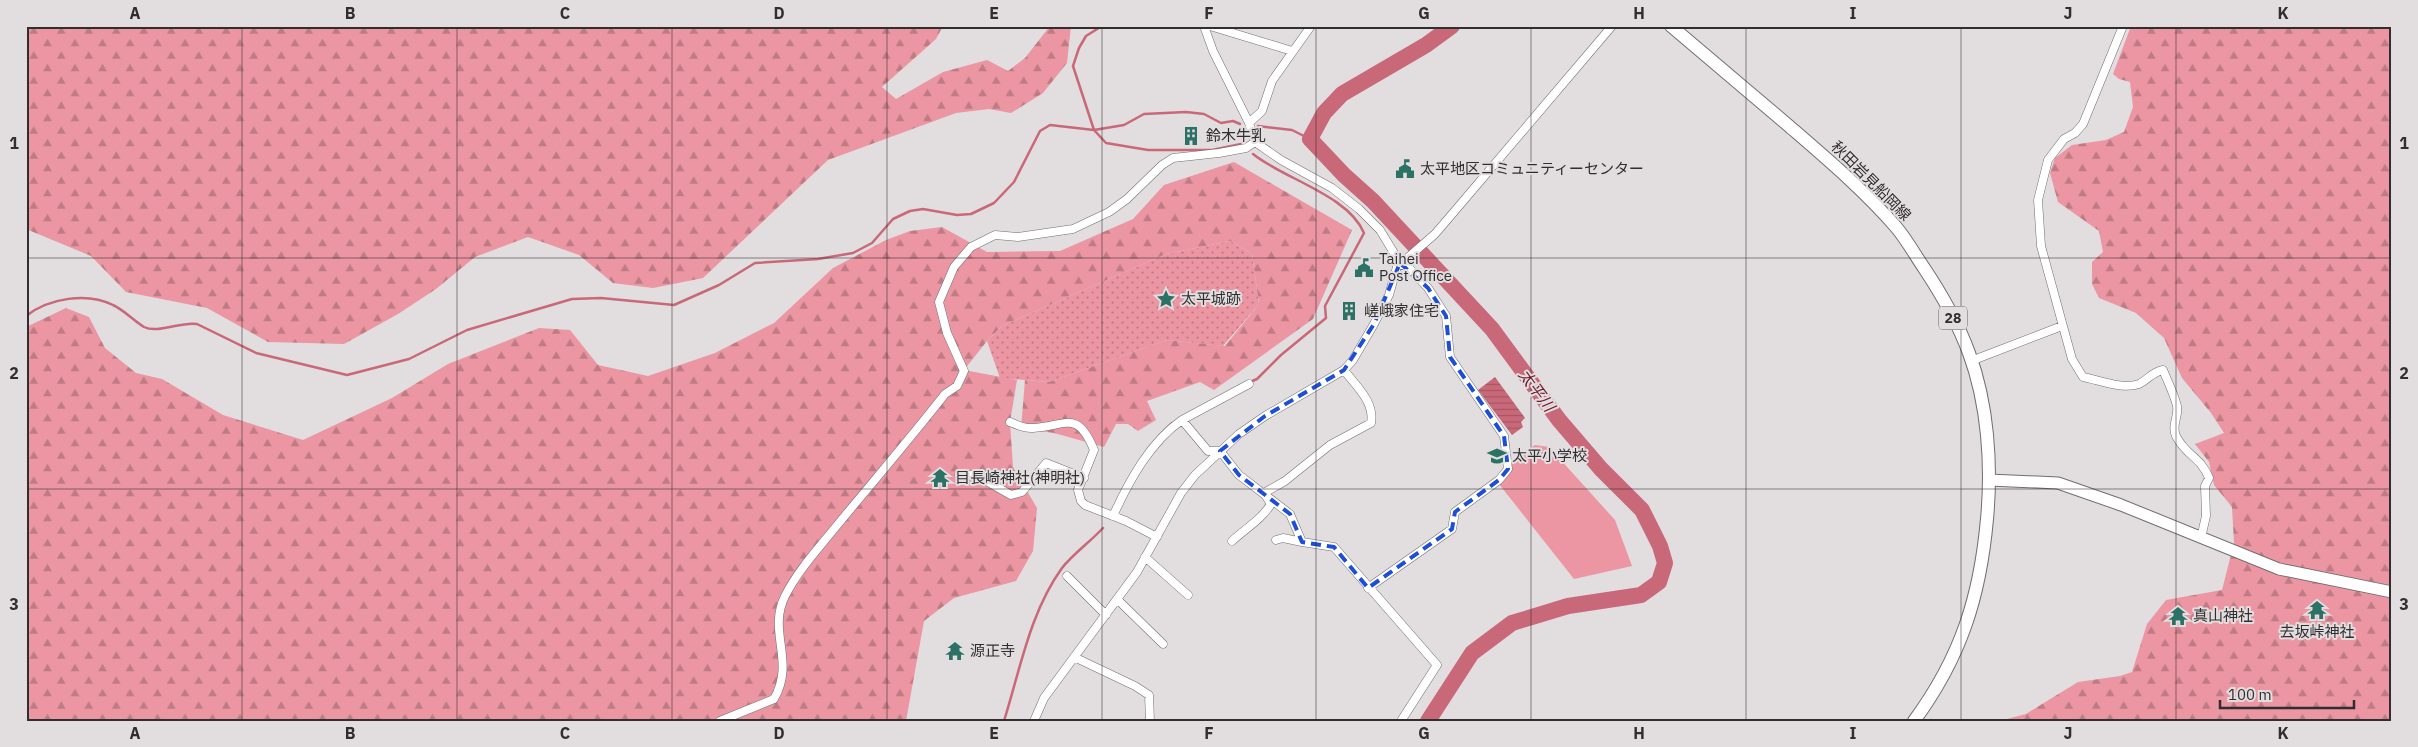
<svg xmlns="http://www.w3.org/2000/svg" width="2418" height="747" font-family="'IBM Plex Sans','Noto Sans JP',sans-serif">
<defs>
<pattern id="grass-dots" width="8" height="8" patternUnits="userSpaceOnUse" patternTransform="scale(1.25)"><rect width="8" height="8" fill="#eb96a2"/><path d="M2 2h.1M6 6h.1" fill="none" stroke="#bf7b84" stroke-width="1.8" stroke-linecap="round"/></pattern>
<pattern id="forest-firs" width="22" height="20" patternUnits="userSpaceOnUse" patternTransform="scale(1.25)"><rect width="22" height="20" fill="#eb96a2"/><path d="M5 1l3.5 6h-7zM16 11l3.5 6h-7z" fill="#bf7b84"/></pattern>
<pattern id="water-rules" width="6" height="5" patternUnits="userSpaceOnUse" patternTransform="scale(1.25)"><rect width="6" height="5" fill="#c96878"/><path d="M0 2.5h6" fill="none" stroke="#a45663"/></pattern>
</defs>
<rect width="100%" height="100%" fill="#e2ddde"/>
<path fill="url(#grass-dots)" d="M1230 241 1252 254 1259 304 1223 346 1167 340 1049 382 1000 378 987 341 1002 326 1166 254Z"/>
<path fill="url(#forest-firs)" d="M26 26H943L936 39 882 87 896 99 943 72 987 60 1008 71 1025 58 1050 26H1071L1067 63 1043 93 1011 113 989 109 956 113 828 160 703 278 653 288 613 283 579 255 528 237 475 257 436 289 398 314 344 344 268 342 207 308 126 292 91 256 26 229Z
M2131 26H2392V721H1999L2026 714 2078 682 2120 676 2132 672 2147 624 2166 600 2222 590 2234 543 2232 507 2214 485 2209 462 2195 444 2224 433 2211 413 2182 378 2164 338 2136 313 2099 298 2092 284V262L2103 252 2099 231 2058 202 2050 173 2055 158 2072 145 2106 140 2124 132 2133 107 2130 82 2119 79 2113 74Z
M1234 162 1352 230 1313 319 1214 390 1200 382 1147 401 1156 420 1138 431 1128 424H1116L1104 447 1054 433 1021 428 1025 380 1049 382 1167 340 1225 346 1259 304 1252 254 1230 241 1166 254 1002 326 987 341 964 370 1017 380 1010 422 1013 467 1037 508 1033 551 1016 581 954 598 924 621 906 721H26V327L66 308 89 317 105 348 136 373 162 379 223 415 303 440 392 398 448 364 539 328 570 330 598 365 648 376 715 353 774 323 833 268 886 240 910 231 942 227 987 252 1060 251 1133 219 1164 185Z"/>
<path fill="#eb96a2" d="M1535 445 1549 447 1615 520 1632 566 1574 579 1499 484 1512 460Z"/>
<path fill="url(#water-rules)" d="M1495 377 1525 418 1521 422 1523 427 1512 435 1478 390Z"/>
<g fill="none" stroke-linecap="round" stroke-linejoin="round">
<path stroke="#c96878" stroke-width="2.5" d="M1102 26 1086 36 1079 48 1073 66 1094 130 1106 143 1148 150H1212L1241 144
M1258 126 1292 130 1310 139
M26 316C49 298 87 292 113 305 124 310 134 321 144 327 158 334 182 321 197 324L256 353 347 375 409 359 467 330 572 299 601 298 674 305 719 285 755 263 818 259 853 253 872 243 893 219 910 211 923 209 957 215 971 214 994 203 1014 182 1040 131 1050 125 1094 130 1124 125 1144 114 1186 112 1204 114 1221 123 1233 121 1240 124
M1250 382 1257 379 1281 355 1326 318 1325 306 1364 233C1348 195 1284 179 1253 154
M1160 435 1172 423
M1004 721C1020 670 1030 612 1062 568 1073 554 1090 542 1103 528"/>
<path stroke="#c96878" stroke-width="16" d="M1428 721 1472 653 1512 623 1568 606 1641 595 1659 582 1665 563 1660 546 1642 510 1601 469 1559 420 1492 329 1373 201 1344 175 1310 139 1324 113 1342 94 1426 45 1452 26"/>
<g stroke="#726e6e" stroke-width="9">
<path id="street" d="M1204 26 1213 51 1249 123 1255 142 1281 160 1332 188 1359 209 1380 230 1400 263 1410 269 1428 288 1446 316 1450 357 1504 436 1508 469 1499 480 1455 512 1452 529 1368 588
M1210 26 1292 51
M2123 26 2083 124 2075 133 2064 139 2048 160 2038 200 2041 246 2072 359 2083 377C2099 380 2123 390 2139 384 2149 379 2152 372 2163 370 2168 382 2174 394 2177 406 2179 417 2171 425 2176 436 2186 456 2201 457 2209 478L2205 486 2206 516 2201 538
M1249 123 1262 111 1272 81 1311 26
M1971 361 2062 326
M1182 420 1249 384
M1010 422C1017 425 1025 429 1033 428 1066 426 1077 409 1094 450L1078 490 1081 501 1085 505 1126 521 1157 537
M959 475H976L1011 495 1022 492 1046 463 1084 478
M1113 516C1129 481 1150 442 1182 420L1208 451H1220L1239 475 1290 514 1302 542 1334 547 1437 665 1401 721
M1276 540 1283 538 1302 542
M1232 541C1246 528 1261 520 1271 504L1264 493 1285 481 1330 445 1371 423C1375 402 1356 386 1344 370
M1145 557 1188 595
M1067 576 1106 615
M1118 600 1163 644
M1074 657 1135 686 1149 695 1150 721
M720 721 774 699C796 661 767 632 785 596 797 572 817 550 834 529 871 484 909 440 945 394L957 386 964 371 947 333 939 302 954 267 971 247 995 235 1018 237 1073 229 1109 212 1127 199 1162 165 1173 158 1219 153 1246 148 1255 142
M1034 721 1044 698 1137 572 1181 493 1195 475 1239 434 1265 416 1344 370 1353 360 1374 324 1389 295 1397 267 1435 234 1453 213 1612 26"/>
</g>
<g stroke="#726e6e" stroke-width="13">
<path id="secondary" d="M1989 480 2058 483 2121 505 2279 569 2392 592"/>
</g>
<g stroke="#726e6e" stroke-width="14">
<path id="primary" d="M1671 26C1711 60 1750 93 1789 126 1826 158 1864 190 1896 227 1907 240 1915 255 1924 268 1942 295 1958 323 1969 353 1988 404 1992 465 1987 519 1980 597 1961 657 1914 721"/>
</g>
<use href="#street" stroke="#fff" stroke-width="8"/>
<use href="#secondary" stroke="#fff" stroke-width="11"/>
<use href="#primary" stroke="#fff" stroke-width="12"/>
</g>
<path fill="none" stroke="#1d4ed8" stroke-width="4" stroke-dasharray="10 6" stroke-linejoin="round" d="M1400 263 1428 288 1446 316 1450 357 1504 436 1508 469 1499 480 1455 512 1452 529 1368 588 1334 547 1302 542 1290 514 1239 475 1220 451 1265 416 1344 370 1374 324Z"/>
<path fill="none" stroke="#302e2f" stroke-width="1" stroke-opacity="0.55" d="M242 26V721M457 26V721M672 26V721M887 26V721M1102 26V721M1316 26V721M1531 26V721M1746 26V721M1961 26V721M2176 26V721M26 258H2392M26 489H2392"/>
<defs>
<g id="building-bare" transform="scale(1.5)"><path d="M-4-6H4V6H1V3H-1V6H-4ZM-2.5-4.3h1.7v1.8h-1.7ZM.8-4.3h1.7v1.8H.8ZM-2.5-1h1.7V.8h-1.7ZM.8-1h1.7V.8H.8Z" fill="#2c7165" stroke="#e2ddde" stroke-width="2.5" paint-order="stroke"/></g>
<g id="civic-bare" transform="scale(1.5)"><path d="M-.6-6.5H3V-4.5H.6V-3L4-1V1h2V6H-6V1h2V-1L-.6-3ZM-1.2 2.5V6h2.4V2.5Z" fill="#2c7165" stroke="#e2ddde" stroke-width="2.5" paint-order="stroke"/></g>
<g id="sight-bare" transform="scale(1.5)"><path d="M0-6L1.8-2.2L6-1.7L2.9 1.2L3.7 5.4L0 3.3L-3.7 5.4L-2.9 1.2L-6-1.7L-1.8-2.2Z" fill="#2c7165" stroke="#e2ddde" stroke-width="2.5" paint-order="stroke"/></g>
<g id="school-bare" transform="scale(1.5)"><path d="M0-5L7-2L0 1L-7-2ZM-4 1L0 2.5L4 1V4Q0 6-4 4Z" fill="#2c7165" stroke="#e2ddde" stroke-width="2.5" paint-order="stroke"/></g>
<g id="temple-bare" transform="scale(1.5)"><path d="M0-6L5-2H3V0L6.5 2.5H4V6H1.5V3h-3V6H-4V2.5H-6.5L-3 0V-2H-5Z" fill="#2c7165" stroke="#e2ddde" stroke-width="2.5" paint-order="stroke"/></g>
</defs>
<g fill-rule="evenodd">
<use href="#building-bare" x="1191" y="136"/>
<use href="#civic-bare" x="1405" y="169"/>
<use href="#civic-bare" x="1364" y="268"/>
<use href="#sight-bare" x="1166" y="299"/>
<use href="#building-bare" x="1349" y="311"/>
<use href="#school-bare" x="1497" y="456"/>
<use href="#temple-bare" x="940" y="478"/>
<use href="#temple-bare" x="2317" y="610"/>
<use href="#temple-bare" x="2178" y="616"/>
<use href="#temple-bare" x="955" y="651"/>
</g>
<g text-anchor="middle" stroke-width="4" stroke-linejoin="round" paint-order="stroke">
<rect fill="#e2ddde" stroke="#656264" stroke-width="1" x="1939" y="306.5" width="28" height="23" rx="4"/>
<g font-size="14" font-weight="bold" fill="#302e2f">
<text x="1953" y="323">28</text>
</g>
<g font-size="15" fill="#302e2f" stroke="#e2ddde" text-anchor="start">
<text x="1206" y="141">鈴木牛乳</text>
<text x="1420" y="174">太平地区コミュニティーセンター</text>
<text x="1379" y="264">Taihei<tspan x="1379" dy="17">Post Office</tspan></text>
<text x="1181" y="304">太平城跡</text>
<text x="1364" y="316">嵯峨家住宅</text>
<text x="1512" y="461">太平小学校</text>
<text x="955" y="483">目長崎神社(神明社)</text>
<text x="2193" y="621">真山神社</text>
<text x="2317" y="637" text-anchor="middle">去坂峠神社</text>
<text x="970" y="656">源正寺</text>
</g>
<g font-size="15" fill="#302e2f" stroke="#e2ddde">
<text transform="translate(1871 181) rotate(45)" y="5">秋田岩見船岡線</text>
</g>
<g font-size="16" font-style="italic" fill="#70182e" stroke="#e2ddde">
<text transform="translate(1537 390) rotate(53)" y="6">太平川</text>
</g>
</g>
<rect width="2418" height="747" fill="none" stroke="#e2ddde" stroke-width="55"/>
<path d="M2220 700v8h134v-8" fill="none" stroke="#302e2f" stroke-width="2.5"/>
<text x="2228" y="700" font-size="15" fill="#302e2f" stroke="#e2ddde" stroke-width="4" paint-order="stroke">100 m</text>
<rect x="28" y="28" width="2362" height="692" fill="none" stroke="#302e2f" stroke-width="2"/>
<g font-size="16" text-anchor="middle" font-weight="bold" fill="#302e2f">
<text x="135" y="19">A</text>
<text x="350" y="19">B</text>
<text x="565" y="19">C</text>
<text x="779" y="19">D</text>
<text x="994" y="19">E</text>
<text x="1209" y="19">F</text>
<text x="1424" y="19">G</text>
<text x="1639" y="19">H</text>
<text x="1853" y="19">I</text>
<text x="2068" y="19">J</text>
<text x="2283" y="19">K</text>
<text x="14" y="149">1</text>
<text x="2404" y="149">1</text>
<text x="14" y="379">2</text>
<text x="2404" y="379">2</text>
<text x="14" y="610">3</text>
<text x="2404" y="610">3</text>
<text x="135" y="739">A</text>
<text x="350" y="739">B</text>
<text x="565" y="739">C</text>
<text x="779" y="739">D</text>
<text x="994" y="739">E</text>
<text x="1209" y="739">F</text>
<text x="1424" y="739">G</text>
<text x="1639" y="739">H</text>
<text x="1853" y="739">I</text>
<text x="2068" y="739">J</text>
<text x="2283" y="739">K</text>
</g>
</svg>
